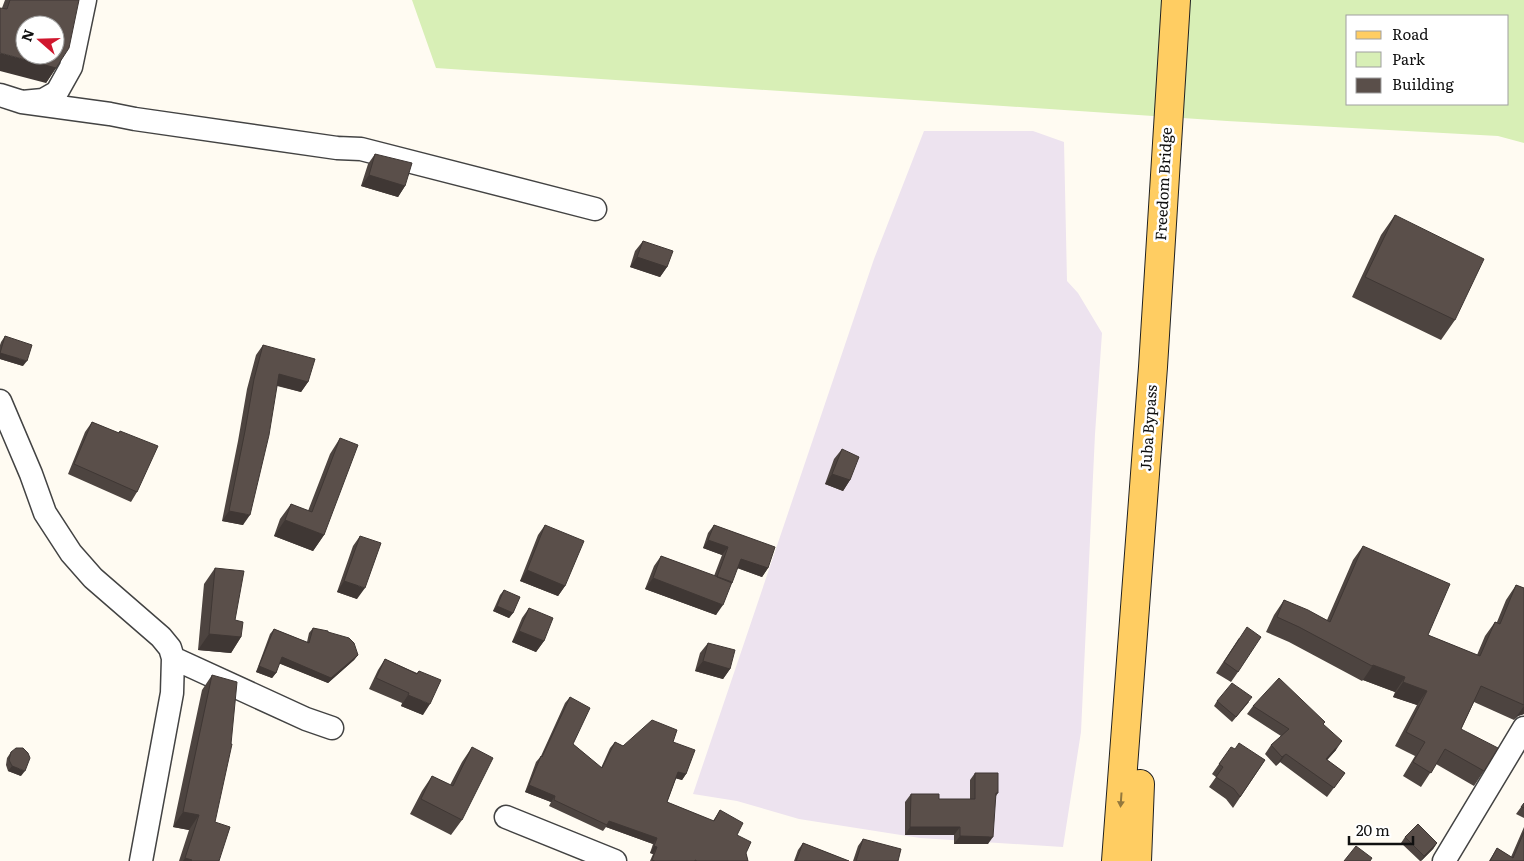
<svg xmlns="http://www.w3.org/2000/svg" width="1524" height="861" font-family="Literata,serif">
<rect width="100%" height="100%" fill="#fffbf2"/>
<path fill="#ede3ef" d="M924 131H1033L1064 142 1067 281 1078 293 1102 333 1095 434 1081 732 1063 847 920 838 799 819 737 801 693 794 874 259Z"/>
<path fill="#d8efb6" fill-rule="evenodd" d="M412 0H1524V143L1498 136 1227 121 436 68ZM1348 16H1508V104H1348Z"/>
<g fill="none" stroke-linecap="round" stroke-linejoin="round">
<g stroke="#434343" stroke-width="25">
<path id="minor" d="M0 95 22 102 43 100 57 92 71 67 85 0
M22 102 110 114 135 119 337 148 361 149 595 209
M0 401 31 474 45 513 71 553 93 578 161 637 170 648 173 658 172 693 141 861
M173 658 306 719 332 728
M506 817 615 861
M1444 861 1524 728"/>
</g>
<g stroke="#212121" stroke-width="30">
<path id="major" d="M1116 861 1153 367 1176 0
M1137 861 1140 784"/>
</g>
<use href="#minor" stroke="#fff" stroke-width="22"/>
<use href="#major" stroke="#ffcd62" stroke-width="28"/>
</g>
<path fill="#4d4440" d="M5 0H79L56 68 46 83 2 8Z
M375 154 405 186 398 197 361 186 368 164Z
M1395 215 1455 320 1441 340 1352 297 1381 235Z
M643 241 667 267 660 277 630 267 635 251Z
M5 336 23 366 0 359V345L1 342Z
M263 345 308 382 301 392 277 386 243 525 222 521 238 441 247 389 256 355Z
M92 422 118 433 120 431 137 492 131 502 68 474 85 432Z
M340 438 324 535 313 551 274 536 280 519 291 504 308 511 330 454Z
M842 449 850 480 843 491 825 484 834 459Z
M545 525 565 586 558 596 520 581 538 535Z
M714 525 757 541 768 568 762 577 737 568 716 615 645 589 654 566 661 556 714 576 722 555 703 548 708 533Z
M360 536 357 599 337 592 353 546Z
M1363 546 1428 635 1477 655 1485 636 1495 622H1497L1506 600 1516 585 1524 588V714L1518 716 1514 720 1474 702 1461 729 1484 771 1474 786 1436 764 1421 787 1403 776 1415 756 1395 746 1417 705 1393 697 1395 692 1363 680 1362 681 1289 642 1266 632 1274 615 1284 600 1327 620 1353 560Z
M215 568 241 637 231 653 198 650 204 584Z
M504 590 513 613 509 618 493 611 500 595Z
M529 608 544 641 536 652 512 642 522 618Z
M313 628 328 632 358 655 354 660 328 683 279 663 276 673 272 678 256 672 270 634 274 629 307 642 309 633Z
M1239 638 1238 672 1231 682 1216 673Z
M708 643 730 669 723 679 695 671 700 653Z
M385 659 417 673 419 671 423 715 401 706 402 703 369 689 378 670Z
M212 675 215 822 219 861H179L189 830 173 827 202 690Z
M570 697 573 744 601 768 610 748 615 742 623 746 673 742 686 774 682 780 676 778 667 802 713 821 720 810 737 835 746 853 748 861H650L653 854 650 853 653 844 606 827 603 831 549 806 551 802 525 792 536 762 541 756 565 703Z
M1217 701 1249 702 1232 722 1214 706Z
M1253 706 1323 724 1336 750 1327 760 1345 773 1327 797 1280 762 1276 766 1265 754 1271 745 1281 736 1247 714Z
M472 747 462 820 451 835 410 814 422 791 432 776 450 785 462 762Z
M1235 749 1265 760 1233 808 1226 799 1209 787 1216 777 1212 774 1224 757Z
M11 752 21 776 8 771 6 765 7 758Z
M975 773 998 793 996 796 988 844H954V835H905V802L911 794 939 799H970V780Z
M1524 803V818L1516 814Z
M1524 827V861H1489L1497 848 1511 857Z
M1405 837 1437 843 1433 849 1421 861H1420L1401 843Z
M863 839 898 861H853L858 846Z
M803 843 849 861H794L798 850Z"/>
<path fill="#3f3734" d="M0 53 56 68 46 83 0 71Z
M369 175 405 186 398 197 361 186Z
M637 257 667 267 660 277 630 267Z
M0 353 27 361 23 366 0 359Z
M279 374 308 382 301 392 272 384Z
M832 474 850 480 843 491 825 484Z
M229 511 250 515 243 525 222 521Z
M285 520 324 535 313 551 274 536Z
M708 540 728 547 722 555 703 548Z
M741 559 768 568 762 577 735 567Z
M527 570 565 586 558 596 520 581Z
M653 578 723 605 716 615 645 589Z
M344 581 365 588 357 599 337 592Z
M497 606 513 613 509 618 493 611Z
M519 631 544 641 536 652 512 642Z
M209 634 241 637 231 653 198 650Z
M358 655 354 660 328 683 278 663 282 657Z
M703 661 730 669 723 679 695 671Z
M1373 665 1405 677 1395 692 1363 680Z
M259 666 276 673 272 678 256 672Z
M1403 682 1427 691 1417 705 1393 697Z
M408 695 430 704 423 715 401 706Z
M1524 706V714L1518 716 1514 720Z
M1342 741 1336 750 1320 768 1326 759Z
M1286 754 1280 762 1276 766 1282 757Z
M12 766 25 771 21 776 8 771Z
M678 772 686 774 682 780 674 778Z
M529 785 555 796 551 802 525 792Z
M183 812 199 815 189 830 173 827Z
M609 821 657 838 653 844 606 827Z
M910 827H960L954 835H905Z
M960 836 993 837 988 844H954Z
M1437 843 1433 849 1421 861 1424 856Z
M654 846 657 847 653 854 650 853Z
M185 858 192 860 191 861H183Z"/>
<path fill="#5a4f4a" stroke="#3f3734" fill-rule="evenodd" d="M10 0H79L69 48 56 68 0 53V8L7 9ZM25 25H55V55H25Z
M375 154 412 163 405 186 369 175Z
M1395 215 1484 259 1455 320 1365 277Z
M643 241 673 251 667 267 637 257Z
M5 336 32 345 27 361 0 353Z
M263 345 315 359 308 382 279 374 269 435 250 515 229 511 245 431 254 379Z
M92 422 119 433 120 431 158 446 137 492 74 464Z
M340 438 358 445 324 535 285 520 291 504 312 512Z
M842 449 859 457 850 480 832 474Z
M545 525 584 541 565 586 527 570Z
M714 525 775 547 768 568 741 559 732 583 717 577 728 547 708 540Z
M360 536 381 543 365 588 344 581Z
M1363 546 1450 584 1428 635 1480 656 1495 622 1500 624 1516 585 1524 588V705L1481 686 1461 729 1498 748 1484 771 1445 749 1431 773 1413 762 1425 742 1406 732 1427 691 1403 682 1405 677 1373 665 1372 666 1299 627 1277 617 1284 600 1308 610 1330 622Z
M661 556 732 582 723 605 653 578Z
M215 568 244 571 235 620 243 622 241 637 209 634Z
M504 590 520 597 513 613 497 606Z
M529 608 553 618 544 641 519 631Z
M1247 627 1261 637 1238 672 1224 662Z
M313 628 328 631V632L349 638 354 643 358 655 331 678 282 657 276 673 259 666 274 629 309 643Z
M708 643 735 650 730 669 703 661Z
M385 659 417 674 419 671 441 680 430 704 408 695 409 693 376 678Z
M212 675 237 682 231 744H232L215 822 230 827 219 861H191L192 860 185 858 199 815 183 812Z
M1279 678 1325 722 1323 724 1342 741 1326 759 1345 773 1334 788 1286 754 1282 757 1271 745 1289 729 1253 706Z
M1232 683 1252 697 1236 717 1217 701Z
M570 697 590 708 573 744 602 768 615 742 623 746 652 720 677 730 673 742 695 750 686 774 678 772 667 802 714 821 720 810 743 823 737 835 751 842 746 853 748 861H697L695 860V861H655L652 860 657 847 654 846 657 838 609 821 607 825 554 800 555 796 529 785 541 756 542 757Z
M1239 743 1265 760 1240 797 1234 789 1216 777 1223 767 1219 764 1231 747 1235 749Z
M472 747 493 758 462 820 421 799 432 776 453 786Z
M16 748H23L28 753 30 758 25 771 12 766 9 760 11 752Z
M975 773H998V793H996L993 837 960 836V827H910L911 794H939V799H975Z
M1524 803V808L1521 807Z
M1418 824 1437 843 1424 856 1405 837Z
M1524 832V861H1490L1497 848 1513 858Z
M863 839 901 849 898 861H856Z
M803 843 849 861H796Z
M1356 846 1372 858 1370 861H1344Z"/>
<defs><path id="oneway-solid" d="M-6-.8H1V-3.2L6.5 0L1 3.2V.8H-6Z" transform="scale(1.25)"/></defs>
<use fill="#93783d" href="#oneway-solid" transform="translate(1121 800) rotate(94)"/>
<g text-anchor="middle" stroke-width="5" stroke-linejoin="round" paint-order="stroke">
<g font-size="15" fill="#101010" stroke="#fff">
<text transform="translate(1164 184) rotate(-87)" y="5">Freedom Bridge</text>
<text transform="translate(1149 428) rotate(-86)" y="5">Juba Bypass</text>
</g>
</g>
<rect x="1346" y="15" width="162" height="90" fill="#ffffff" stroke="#9f9f9f"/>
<rect x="1356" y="31" width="25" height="8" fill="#ffcd62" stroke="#9f9f9f"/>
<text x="1392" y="40" font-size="15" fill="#101010">Road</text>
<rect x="1356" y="52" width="25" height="15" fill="#d8efb6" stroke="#9f9f9f"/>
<text x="1392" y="65" font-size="15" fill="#101010">Park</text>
<rect x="1356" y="78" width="25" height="15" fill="#5a4f4a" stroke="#9f9f9f"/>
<text x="1392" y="90" font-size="15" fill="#101010">Building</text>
<g transform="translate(40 40) rotate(290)"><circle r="24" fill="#ffffff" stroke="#9f9f9f"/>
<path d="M0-4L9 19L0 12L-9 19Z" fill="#d0172e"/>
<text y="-8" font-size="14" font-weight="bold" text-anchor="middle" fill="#101010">N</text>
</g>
<path d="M1349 836v8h64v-8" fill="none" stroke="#101010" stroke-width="2.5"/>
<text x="1356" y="836" font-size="15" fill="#101010" stroke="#ffffff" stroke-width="4" paint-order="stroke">20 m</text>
</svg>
